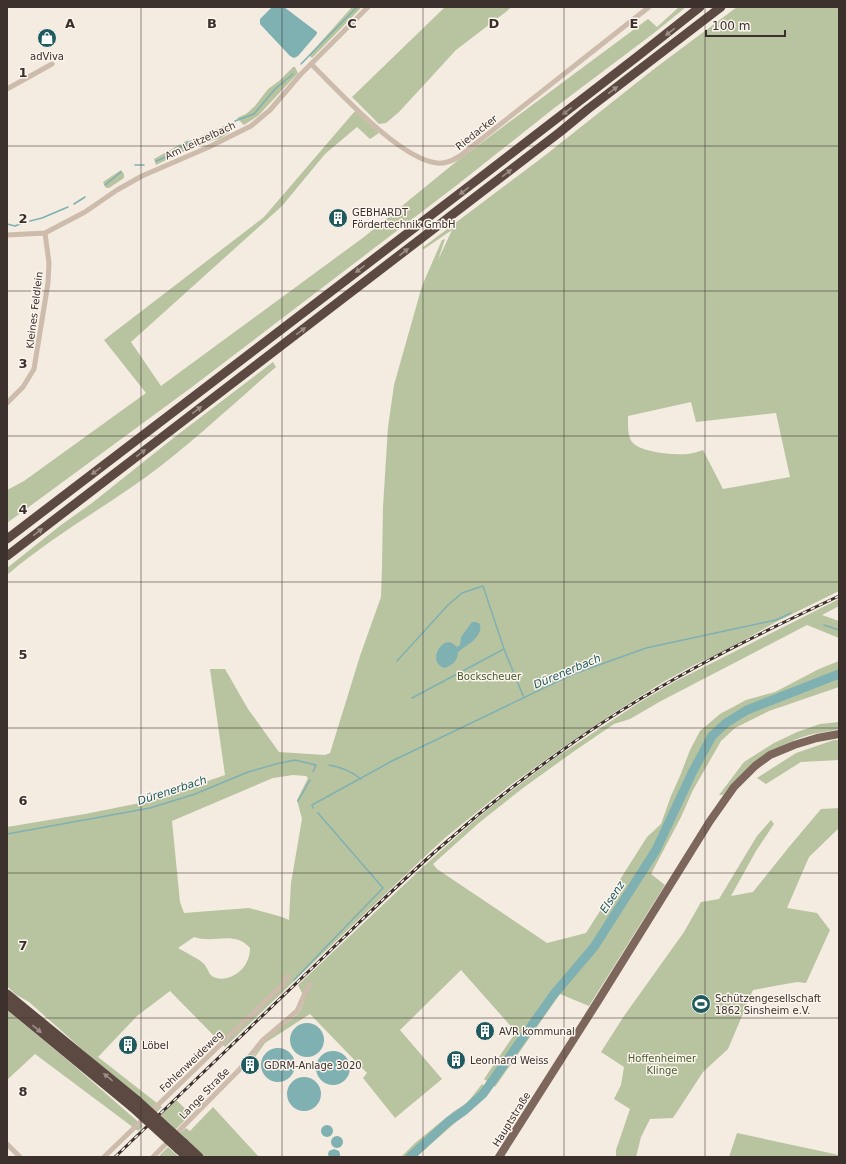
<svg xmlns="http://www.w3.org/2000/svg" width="846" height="1164" font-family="'DejaVu Sans',sans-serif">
<rect width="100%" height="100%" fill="#f4ebe1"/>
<path fill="#b8c4a0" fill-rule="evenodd" d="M352 7H360V9L312 58 309 55Z
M445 7H511L507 11 456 50 399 112 386 123 379 124 352 97Z
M679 7H686L654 33 553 109 457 185 192 387 7 523V490L24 481 146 393 104 340 264 217 355 111 379 133 370 139 357 127 325 154 282 206 131 342 161 386 364 237 457 161 648 19 657 27Z
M737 7H839V591L776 622 721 653 696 664 663 682 612 714 562 748 509 786 446 837 422 859 225 1047 170 991 137 1016 98 1057 162 1107 155 1114 29 1002 15 994 7 986V827L85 814 150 801 225 775 210 669H225L248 709 279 752 325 755 330 753 360 656 381 597 382 567 383 507 388 427 394 385 422 286 442 240 445 239 438 260 452 230 424 249 422 248 543 157 654 69ZM691 402 696 422 776 413 790 477 723 489 703 450C698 452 693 453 688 454 675 455 643 453 633 443 627 437 628 424 628 416ZM293 775 306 776 308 778 297 800 302 819 291 883 289 920 282 917 249 908 184 913 180 902 172 821 273 778ZM194 937C214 944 234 930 250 948 250 956 247 964 241 970 234 977 221 982 212 976 208 973 207 966 203 963 196 957 186 953 178 948Z
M293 67H295L298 73 258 116 244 125 237 118 246 114 255 106 268 89 279 81Z
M228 124 231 127 230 132 221 138 202 144 199 137Z
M188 140 191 148 156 165 154 159Z
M121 170 124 174V178L109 188H106L103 182Z
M273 362 276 367C233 404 192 443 146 477 100 510 50 538 7 575V568L61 525 92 503 176 436Z
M839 599V606L822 615 839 621V638L807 625 661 701 630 719 614 724 573 752 523 788 480 822 433 864 437 869 547 943 586 933 647 837 661 824 671 796 680 776 690 750 700 731 720 714 746 700 775 692 819 669 839 661V687L769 711 735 728 721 741 693 790 681 817 651 874 665 885 589 1006 560 994 495 1087 484 1079 516 1032 461 970 400 1030 442 1079 395 1118 363 1078 367 1073 310 1014 265 1043 253 1060 252 1059 263 1042 299 1013 305 999 298 985 424 866 473 822 498 801 552 760 640 702 676 681Z
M839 722V729C829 732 819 732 809 735 774 745 745 767 723 795H719L744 762 774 743 797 732 820 724Z
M834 740H839V760L801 762 766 784 757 778 796 753Z
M839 808V828L809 857 787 908 817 913 830 930 806 983 797 982 753 990 728 1049 703 1072 673 1118 650 1119 641 1137 636 1157H616V1150L630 1109 614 1099 621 1085 624 1067 601 1052 624 1016 684 932 701 902 719 899 757 836 771 820 774 824 756 851 731 896 753 892 789 847 821 809Z
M7 1010 71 1063 143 1126 138 1131 35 1054 7 1080Z
M482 1084 488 1089 489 1091 465 1114H462L455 1120 456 1122 416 1157H401L415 1143 453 1112 467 1103Z
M176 1100 191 1114 175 1130 160 1116Z
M213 1107 259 1157H203L179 1134 186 1128 190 1131Z
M737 1133 839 1155V1157H729Z
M168 1147 178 1156 179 1157H160L159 1156Z"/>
<path fill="#7fb0b2" d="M272 7H284L317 32V33L316 35 298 56 294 58 290 56 260 24V19Z
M472 622H476L480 624C483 637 467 645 458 652 458 660 453 665 445 668 427 664 440 637 452 643 454 644 455 646 457 647L460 645 461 637Z
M290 1040a17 17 0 1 1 34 0a17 17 0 1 1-34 0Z
M261 1065a17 17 0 1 1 34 0a17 17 0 1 1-34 0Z
M316 1068a17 17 0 1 1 34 0a17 17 0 1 1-34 0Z
M287 1094a17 17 0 1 1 34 0a17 17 0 1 1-34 0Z
M321 1131a6 6 0 1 1 12 0a6 6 0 1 1-12 0Z
M331 1142a6 6 0 1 1 12 0a6 6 0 1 1-12 0Z
M334 1149 339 1151 340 1154V1157H329L328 1154 329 1151Z"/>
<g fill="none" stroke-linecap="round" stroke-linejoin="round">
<path stroke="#7fb0b2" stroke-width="1.5" d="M301 64 356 8
M235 121 254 114 275 89 293 74
M205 136 220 131 229 124
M156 161 166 157 191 141
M135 165H144
M105 185 121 172
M74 204 85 197
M30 221 42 218 68 207
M7 224 15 226 23 223
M824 625 839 630
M397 661 448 605 462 593 483 586 504 649 524 698
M412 698 504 649
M329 765C342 767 351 771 361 779
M298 801 310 780
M313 808 312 805 392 761 571 675 646 648 776 620 791 613
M7 834 150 808 195 794 248 772 276 764 295 760 316 765 313 772
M294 980 383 888 318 813"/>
<path stroke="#7fb0b2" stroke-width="9" d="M410 1157 448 1122 465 1110 483 1094 554 994 594 947 656 850 693 771 712 736 726 723 747 710 839 674"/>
<path stroke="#cdbbac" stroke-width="5" d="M311 64C339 91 399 159 437 163 446 164 453 160 460 156L649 7
M7 89 52 64
M7 235 45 233 85 212 117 190 142 176 209 147 251 126 270 110 300 75 368 7
M7 403 23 387 34 369 48 283 49 263 45 233
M7 1144 20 1157
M104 1157 282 985 288 976
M153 1157 239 1070 262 1041 297 1011 305 993 310 984"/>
<path stroke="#7d675c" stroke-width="8" d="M499 1157 598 1001 710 821 734 787 755 766 770 755 794 745 817 738 839 734"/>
<path stroke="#5c4a42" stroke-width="9" d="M7 539 464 190 638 56 700 7
M7 556 560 132 588 109 721 7
M7 994 138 1101
M7 1004 132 1107
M184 1143 199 1157
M178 1149 187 1157"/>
<g stroke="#3b302b" stroke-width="3">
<path id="rail" d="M115 1157C180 1095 244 1033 309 971 356 926 401 880 451 838 486 807 522 779 560 752 646 689 743 641 839 596"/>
</g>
<use href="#rail" stroke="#fbf5ee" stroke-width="1.5" stroke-dasharray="4.5" stroke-linecap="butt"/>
<path stroke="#5c4a42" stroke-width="9" d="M138 1101 184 1143
M132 1107 178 1149"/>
</g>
<defs><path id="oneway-solid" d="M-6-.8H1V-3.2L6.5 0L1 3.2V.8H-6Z"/></defs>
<g fill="#9c8e87">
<use href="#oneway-solid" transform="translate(670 32) rotate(142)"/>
<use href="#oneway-solid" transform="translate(613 90) rotate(-37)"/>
<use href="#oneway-solid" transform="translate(567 111) rotate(142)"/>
<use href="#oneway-solid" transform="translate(507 173) rotate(-37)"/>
<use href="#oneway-solid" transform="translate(464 191) rotate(143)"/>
<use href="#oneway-solid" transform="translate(404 252) rotate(-38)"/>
<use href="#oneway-solid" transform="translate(360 269) rotate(143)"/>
<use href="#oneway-solid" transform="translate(301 331) rotate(-37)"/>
<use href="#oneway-solid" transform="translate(197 410) rotate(-38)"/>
<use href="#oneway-solid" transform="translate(141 453) rotate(-37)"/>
<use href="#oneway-solid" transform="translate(96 471) rotate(143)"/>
<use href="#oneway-solid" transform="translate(38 532) rotate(-37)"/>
<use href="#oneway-solid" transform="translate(37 1029) rotate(40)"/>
<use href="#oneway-solid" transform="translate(108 1077) rotate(-141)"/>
</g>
<path fill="none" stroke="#3b302b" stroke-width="1" stroke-opacity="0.55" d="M141 7V1157M282 7V1157M423 7V1157M564 7V1157M705 7V1157M7 146H839M7 291H839M7 436H839M7 582H839M7 728H839M7 873H839M7 1018H839"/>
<defs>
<g id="shop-disc" transform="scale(1)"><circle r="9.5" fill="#1f5a5e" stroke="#fbf5ee"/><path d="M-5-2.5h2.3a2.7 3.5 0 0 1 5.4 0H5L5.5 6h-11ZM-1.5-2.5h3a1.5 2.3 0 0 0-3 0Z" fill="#fff"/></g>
<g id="building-disc" transform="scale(1)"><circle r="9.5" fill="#1f5a5e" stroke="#fbf5ee"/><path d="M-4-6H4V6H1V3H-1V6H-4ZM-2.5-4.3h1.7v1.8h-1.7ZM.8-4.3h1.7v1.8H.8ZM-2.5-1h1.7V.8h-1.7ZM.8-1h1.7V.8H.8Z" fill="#fff"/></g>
<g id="stadium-disc" transform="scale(1)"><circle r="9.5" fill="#1f5a5e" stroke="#fbf5ee"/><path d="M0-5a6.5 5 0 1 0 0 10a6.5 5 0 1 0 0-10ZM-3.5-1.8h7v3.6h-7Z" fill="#fff"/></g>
</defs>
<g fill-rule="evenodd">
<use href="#shop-disc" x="47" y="38"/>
<use href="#building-disc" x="338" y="218"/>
<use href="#stadium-disc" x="701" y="1004"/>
<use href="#building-disc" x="485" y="1031"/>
<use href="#building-disc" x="128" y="1045"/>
<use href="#building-disc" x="456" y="1060"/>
<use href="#building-disc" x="250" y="1065"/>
</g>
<g text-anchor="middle" stroke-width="3" stroke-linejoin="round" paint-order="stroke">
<g font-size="10" fill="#3b302b" stroke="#fbf5ee" text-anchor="start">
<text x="47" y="60" text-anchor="middle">adViva</text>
<text x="352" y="216">GEBHARDT<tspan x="352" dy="12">Fördertechnik GmbH</tspan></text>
<text x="715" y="1002">Schützengesellschaft<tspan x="715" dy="12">1862 Sinsheim e.V.</tspan></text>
<text x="499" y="1035">AVR kommunal</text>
<text x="142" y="1049">Löbel</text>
<text x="470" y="1064">Leonhard Weiss</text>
<text x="264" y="1069">GDRM-Anlage 3020</text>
</g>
<g font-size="10" fill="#3b302b" stroke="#fbf5ee">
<text transform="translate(476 132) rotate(-38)" y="4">Riedacker</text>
<text transform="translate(200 140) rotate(-25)" y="4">Am Leitzelbach</text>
<text transform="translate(34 310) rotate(-83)" y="4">Kleines Feldlein</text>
<text transform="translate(191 1061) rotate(-44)" y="4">Fohlenweideweg</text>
<text transform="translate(204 1093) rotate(-46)" y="4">Lange Straße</text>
<text transform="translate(511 1119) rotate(-58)" y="4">Hauptstraße</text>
</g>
<g font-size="10" fill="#4a5a2e" stroke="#fbf5ee">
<text x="489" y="680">Bockscheuer</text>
<text x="662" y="1062">Hoffenheimer<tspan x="662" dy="12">Klinge</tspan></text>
</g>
<g font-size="11" font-style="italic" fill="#1f5a5e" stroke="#fbf5ee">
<text transform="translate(567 671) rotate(-23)" y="4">Dürenerbach</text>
<text transform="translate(172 790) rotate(-18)" y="4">Dürenerbach</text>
<text transform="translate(612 897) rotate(-57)" y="4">Elsenz</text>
</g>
</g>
<g font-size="13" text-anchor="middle" font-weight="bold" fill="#3b302b" stroke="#fbf5ee" stroke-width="3" stroke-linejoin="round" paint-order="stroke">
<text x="70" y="28">A</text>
<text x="212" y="28">B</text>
<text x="352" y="28">C</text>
<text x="494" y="28">D</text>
<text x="634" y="28">E</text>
<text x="23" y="77">1</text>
<text x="23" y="223">2</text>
<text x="23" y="368">3</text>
<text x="23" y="514">4</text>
<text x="23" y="659">5</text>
<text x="23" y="805">6</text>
<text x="23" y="950">7</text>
<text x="23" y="1096">8</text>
</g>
<rect width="846" height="1164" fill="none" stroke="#3b302b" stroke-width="16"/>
<path d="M706 30v6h79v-6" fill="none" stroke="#3b302b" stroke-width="2"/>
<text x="712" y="30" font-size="12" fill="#3b302b" stroke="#fbf5ee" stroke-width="3" paint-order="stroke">100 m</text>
</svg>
